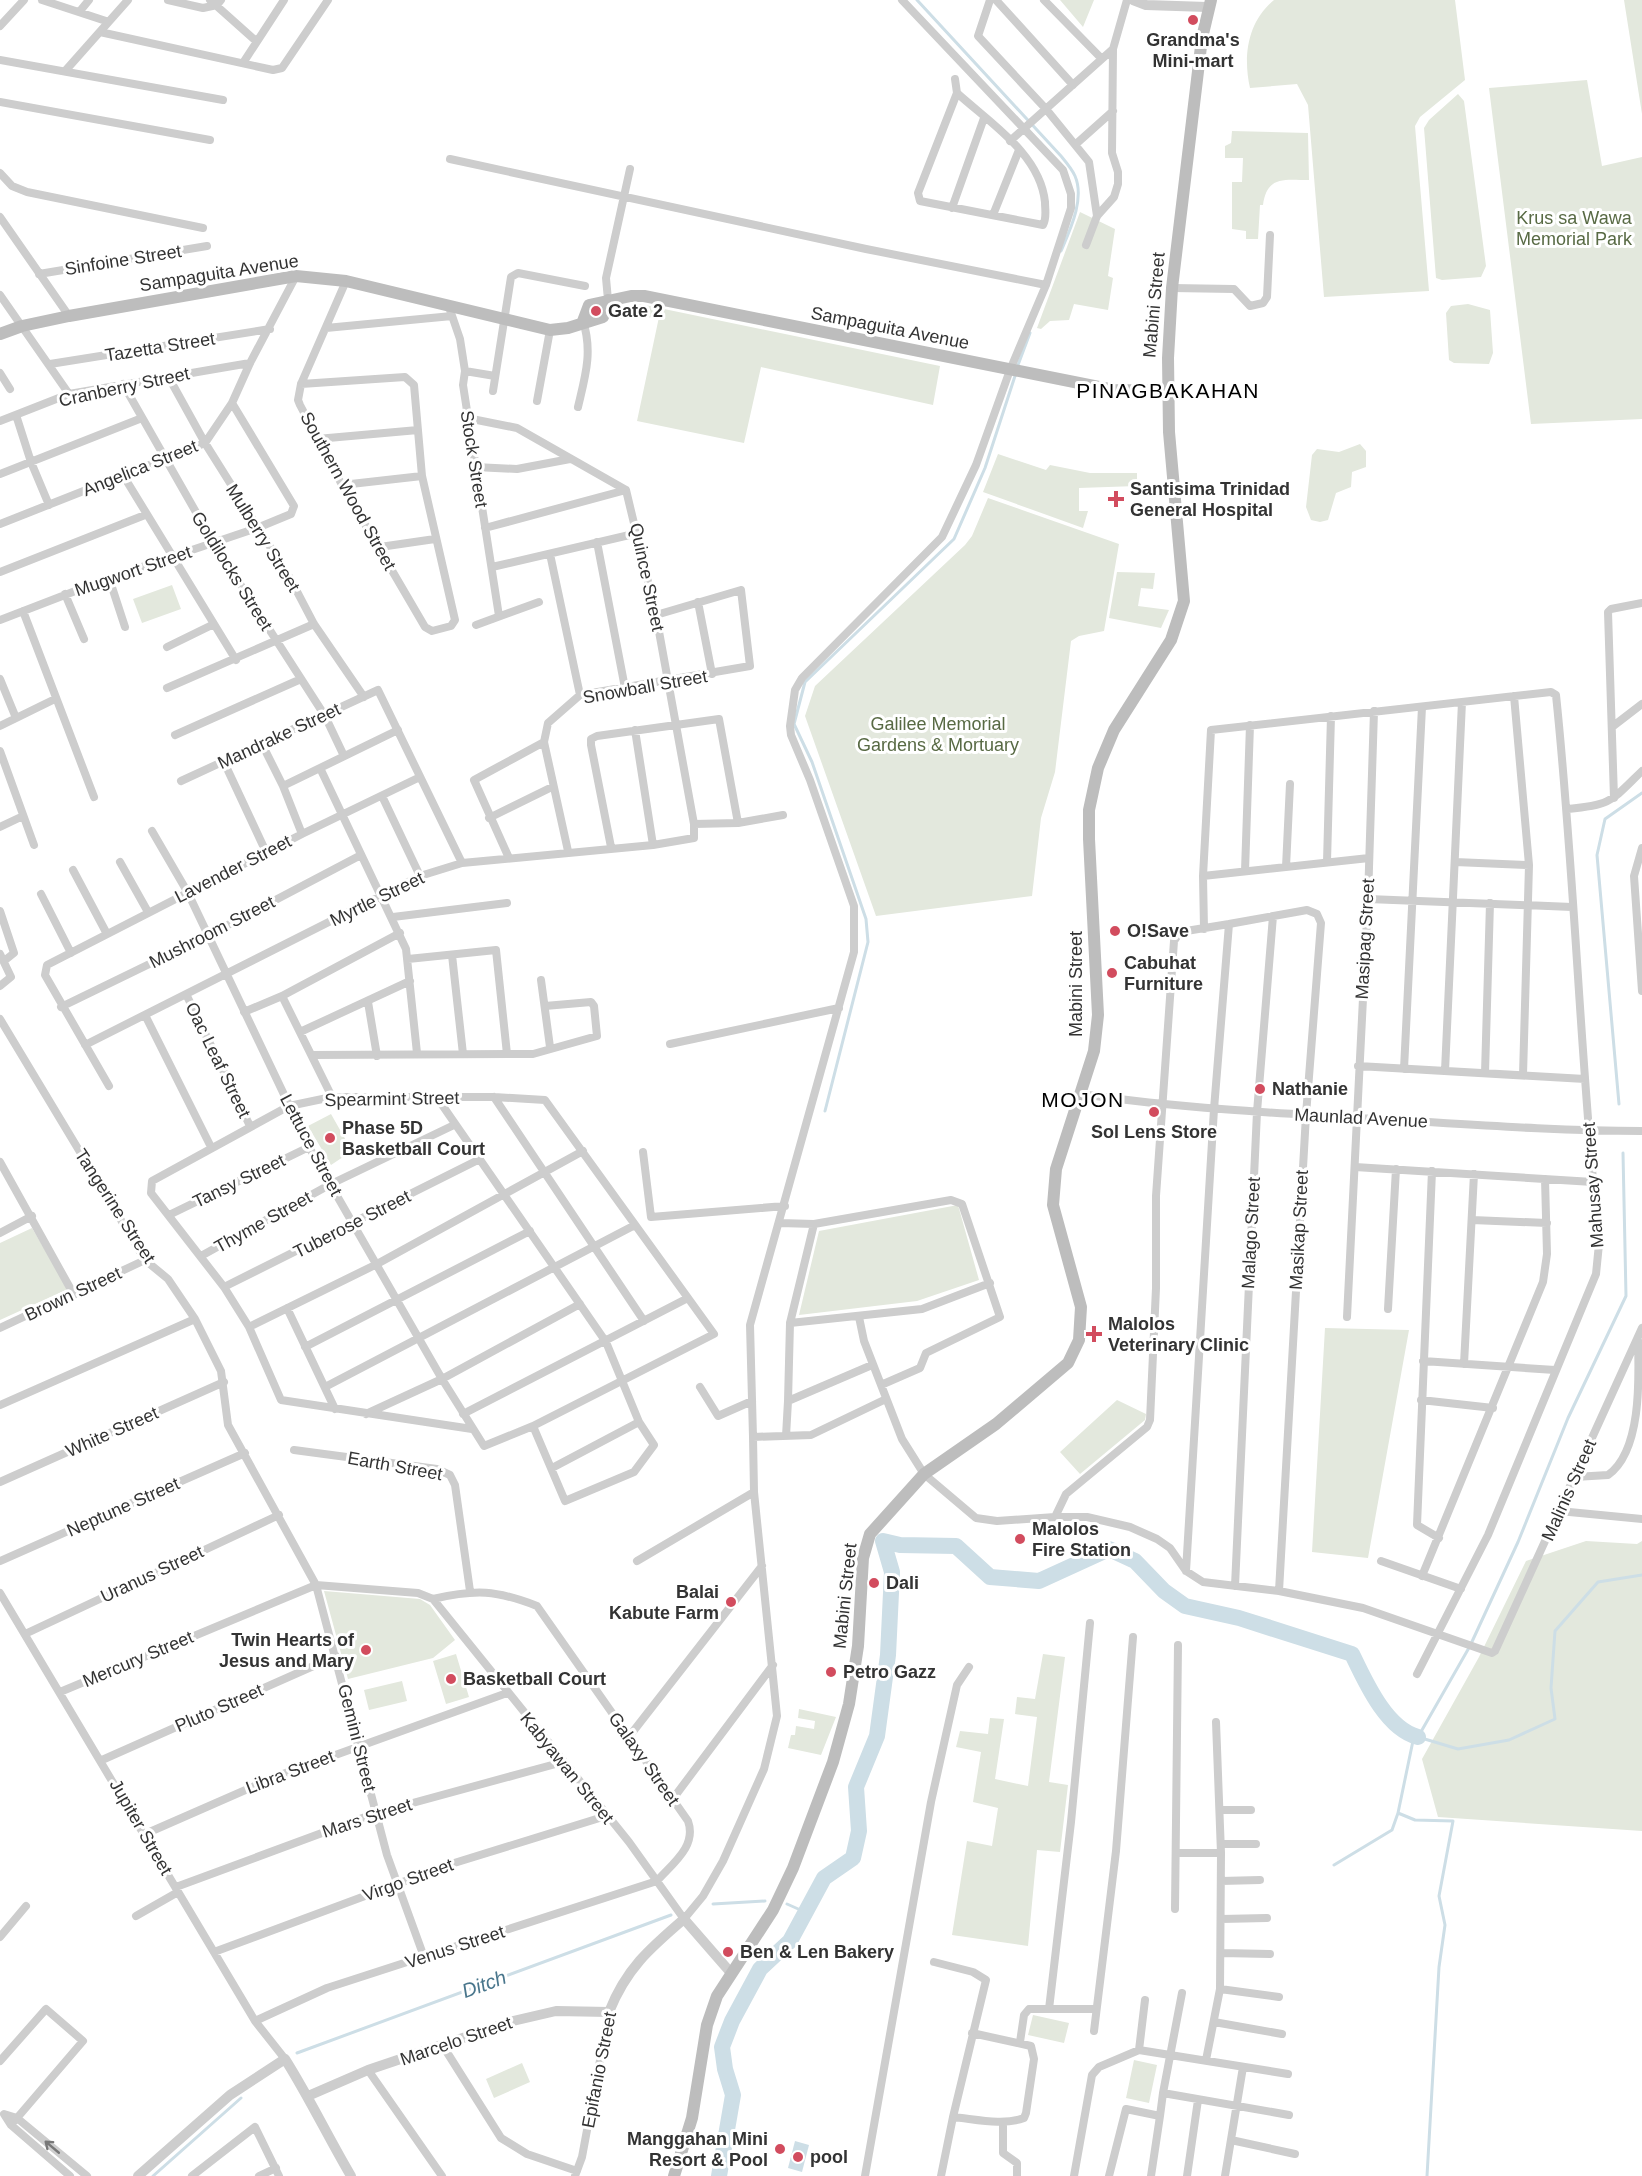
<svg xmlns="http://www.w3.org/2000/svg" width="1642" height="2176" font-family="Arial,sans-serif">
<rect width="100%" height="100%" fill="#fff"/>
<path fill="#e3e8dd" d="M1060 0H1094L1083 27Z
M1274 0H1455L1465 80 1420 117 1415 126 1429 291 1324 297 1308 105 1297 84 1250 88C1243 57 1247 22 1274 0Z
M1624 0H1642V114Z
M1587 80 1602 166 1642 157V419L1531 424 1489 88Z
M1458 94 1464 101 1486 266 1481 277 1442 280 1436 278 1424 128 1429 120Z
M1232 131 1308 133 1309 180C1285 180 1267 175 1263 205H1260L1258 239H1246V231L1232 229V182H1242L1243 158H1225V146L1231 143Z
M1080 212 1115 229 1108 276 1113 278 1108 310 1074 304 1069 320 1050 321 1041 329 1037 328Z
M640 304 940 366 933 405 761 367 744 443 637 421 659 317 616 319V316Z
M1468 304 1490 310 1493 353 1489 364 1454 363 1449 360 1446 313 1451 306Z
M1360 444 1366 451V467L1352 472 1351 487 1336 493 1328 520 1320 522 1311 520 1306 507 1312 455 1317 449 1339 452Z
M998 454 1046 470 1050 465 1090 473H1137V486L1079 488V511H1088L1083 528 983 492Z
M988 498 1119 544 1104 631 1079 636 1071 641 1055 772 1041 818 1032 896 876 916 805 716 815 686 965 545 972 536Z
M1117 572 1155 573 1153 589 1141 588 1138 606 1169 610 1161 628 1109 618Z
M172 585 181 609 142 623 133 599Z
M331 1114 352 1151 331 1165 308 1126Z
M958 1205 979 1280 917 1301 799 1315 819 1231Z
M32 1228 68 1289 0 1320V1243Z
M1325 1328 1409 1330 1368 1558 1312 1552Z
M1117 1400 1146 1414 1145 1420 1080 1474 1060 1452Z
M1586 1541 1637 1544 1642 1541V1831L1438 1817 1422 1759 1479 1657 1526 1561Z
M324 1591 420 1599 430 1605 455 1640 433 1658 348 1679Z
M456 1654 469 1697 446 1704 433 1661Z
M1043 1654 1065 1657 1049 1782 1068 1785 1060 1852 1037 1850 1028 1946 952 1935 967 1841 992 1846 998 1808 973 1802 981 1752 956 1747 960 1731 988 1734 990 1718 1004 1719 995 1779 1028 1786 1037 1717 1015 1714 1017 1697 1035 1699Z
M402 1681 407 1701 369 1710 364 1690Z
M799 1709 836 1717 821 1755 788 1748 791 1735H795L796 1726 814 1729 815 1721 798 1718Z
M1033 2015 1069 2023 1064 2043 1028 2035Z
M1134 2060 1157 2065 1149 2103 1126 2098Z
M522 2063 530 2082 494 2098 486 2079Z"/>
<path fill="#cddee6" d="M795 2141 809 2145 802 2172 788 2168Z"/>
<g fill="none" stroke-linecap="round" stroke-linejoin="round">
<path stroke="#cddee6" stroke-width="3" d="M917 0 1061 156C1066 162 1072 169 1075 176 1085 199 1070 230 1061 251
M1018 365 1030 333
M1619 1104 1597 855 1605 819 1642 793
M825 1111 868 942 866 919 812 762 794 724 805 682 954 539 985 468 1015 376
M1623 1153 1626 1296 1568 1418 1518 1542 1470 1646 1418 1737 1458 1749 1509 1740 1555 1719 1551 1688 1555 1631 1598 1582 1642 1575
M1414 1736 1398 1813 1415 1820 1453 1821 1439 1896 1445 1925 1439 1967 1427 2176
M1334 1865 1392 1830 1398 1813
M713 1904 765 1901
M787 1904 805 1912
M297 2053 671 1915
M153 2176 241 2098"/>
<path stroke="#cddee6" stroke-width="16" d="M719 2176 733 2095 725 2069 722 2047 732 2021 760 1969 790 1941 824 1878 853 1858 859 1831 856 1787 877 1736 888 1655 892 1572 883 1541 900 1545 956 1546 990 1577 1039 1581 1109 1549 1135 1561 1164 1591 1185 1606 1239 1618 1352 1654C1365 1681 1386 1729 1418 1737"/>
<path stroke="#cdcdcd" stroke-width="8" d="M42 0 106 21
M168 0 203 8 217 5 221 0
M210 0 256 41
M990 0 978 36 1046 109 1089 162 1097 216
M996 0 1073 85
M1044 0 1102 59
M80 11 89 0
M0 26 24 0
M100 32 273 70 282 68 328 0
M0 60 223 100
M243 63 284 0
M66 70 128 0
M955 79 957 93 918 193 920 201 1043 225C1047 218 1045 210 1045 202 1040 154 990 123 957 93
M0 102 210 140
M1010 141 1113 49 1127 0
M1076 144 1113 111
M450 159 866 249 1046 285
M0 173 12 186 27 192 203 228
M952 208 984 118
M993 215 1019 150
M0 217 69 316
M1086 245 1097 216 1114 197 1118 184V172L1112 153 1113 49
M39 274 207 246
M1172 288 1234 289 1250 306 1263 303 1267 297 1270 235
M0 295 69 394
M608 300 606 278 630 169
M448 304 460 339 465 371 463 385 499 616
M326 328 452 316
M50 364 270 329
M465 371 495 376
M0 373 10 389
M168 376 205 443 291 580 314 624 364 697
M123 384 213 542 325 716 344 756
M301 384 405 377 414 385 422 476 455 620 451 626 432 631 425 627 342 485 300 405 298 400 301 384 346 281
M493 391 511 277 518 273 585 286
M537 401 550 330
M578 407C585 377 593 352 583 321
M16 415 31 462 49 505
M0 421 69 394 250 363
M317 439 418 430
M475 467 517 469 570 459
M0 474 142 418
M123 475 236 660
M342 485 422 476
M0 524 205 443 232 403 250 363 296 276
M485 528 626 490
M597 542 625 688
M380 547 435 539
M550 554 580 695
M492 567 638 533
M0 572 145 515
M109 578 125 627
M65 594 84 639
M698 602 712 674
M23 611 94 797
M0 620 109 578 257 528 291 514 294 506 232 403
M476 625 539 602
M167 647 214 624
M0 679 16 718
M167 688 314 624
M1514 696 1529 865 1523 1075
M0 726 55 699
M1612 727 1642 704
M635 730 653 845
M175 735 301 679
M262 744 283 786 302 834
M0 751 34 845
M224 762 266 852
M320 768 406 949 417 1053
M181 781 378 690 462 863
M283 786 398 730
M382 796 420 876
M1614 798 1608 612 1611 609 1642 603
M1568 809C1612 805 1611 801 1642 771
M489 818 552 787
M694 824 738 823 783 815
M0 827 23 816
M152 831 188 893 309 1147 442 1379 484 1446 533 1426 714 1334 545 1100 494 1097H332L289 1106 152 1181 151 1193 224 1287 249 1327 281 1400 472 1429
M611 847 591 745V739L597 736 719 719 738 823
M1642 848 1634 876 1642 991
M568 851 544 742 548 723 580 695 750 666 741 590 656 615
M509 858 474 780 544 742
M120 862 148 912
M1327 862 1331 716
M1455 862 1529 865
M1286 867 1290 784
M73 870 107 934
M1245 871 1250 725
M1203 876 1369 858
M41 894 71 953
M1368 899 1572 907
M0 911 14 953 4 961
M393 917 507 903
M1204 929 1203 876 1211 730 1551 692 1556 695C1575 877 1580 1061 1599 1244L1596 1274 1488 1535 1417 1674
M0 954 11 977 0 986
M452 955 463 1054
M408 959 496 950 507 1054
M541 980 550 1047
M186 994 250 1126
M282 996 332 1097
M368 1002 377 1056
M61 1007 207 936 361 855
M244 1012 282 996 400 933
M145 1015 211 1147
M0 1019 145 1260 168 1279 195 1319 221 1371 228 1425 316 1585 387 1855 424 1957
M300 1032 410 981
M670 1044 839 1008
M85 1045 420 876 462 863 653 845 694 838V824L656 615 626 490 517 428 467 418
M312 1055 533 1054 597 1036 594 1006 591 1002 545 1006
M1358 1066 1585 1079
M1404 1069 1422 707
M1445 1071 1462 702
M1485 1073 1490 903
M109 1086 45 975 47 965 302 834 420 777
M1081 1094C1186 1109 1290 1114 1395 1120 1478 1125 1560 1131 1642 1131
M494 1097 644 1321
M438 1099 606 1342 639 1422 654 1445 634 1472 565 1501 533 1426
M643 1152 651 1217 785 1206
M0 1162 74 1295
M1355 1167 1593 1182
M1432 1171 1417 1525 1439 1538
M169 1215 309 1147
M1472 1220 1547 1223
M780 1223 814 1224
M0 1233 32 1216
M201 1256 331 1184 454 1125
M224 1287 480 1159
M287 1308 335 1409
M1388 1309 1396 1169
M859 1317 864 1341 902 1439 924 1474 976 1518 997 1521 1055 1517H1087L1130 1527 1157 1539 1170 1548 1186 1571 1203 1582 1279 1591 1363 1608 1492 1653 1495 1651 1642 1328
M1347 1317 1368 899 1374 711
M790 1323 922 1309 990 1283
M249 1327 377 1264 583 1151
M0 1328 145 1260
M305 1347 530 1231
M1423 1361 1555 1370
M1464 1364 1474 1174
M872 1365 788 1401 790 1323 814 1224 951 1200 962 1204 1000 1317 926 1353 920 1368 881 1385
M325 1387 635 1225
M700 1387 718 1416 752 1401
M1421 1400 1493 1408
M0 1405 195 1319
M366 1414 442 1379 580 1304
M463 1414 686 1299
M786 1436 788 1401
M753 1437 750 1325 854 952V906L810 780 791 735 790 726 795 690 802 678 942 537 976 465 1010 370 1046 285 1071 208V194L1063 170 902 0
M294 1450 437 1469 450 1475 455 1485 470 1591
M552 1468 639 1422
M1575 1477 1608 1475C1642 1451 1639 1377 1638 1340
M0 1482 224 1382
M1559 1511 1642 1519
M1055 1517 1066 1494 1147 1427 1150 1420 1156 1288V1196L1174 941 1180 932 1229 924
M0 1561 245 1453
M637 1561 754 1492 753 1437 811 1435 886 1399
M1381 1561 1461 1589
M1186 1571 1214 1109 1229 924 1307 910 1317 914 1321 923 1306 1115 1279 1591
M1422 1576 1543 1282 1547 1254 1545 1179
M1235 1586 1257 1112 1273 916
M0 1593 255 2021 285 2059
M25 1634 279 1515
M60 1692 316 1585 418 1593 433 1599 629 1842 684 1919 703 1896 723 1861 764 1769 777 1716 754 1492
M628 1738 762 1566
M102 1760 336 1656
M672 1800 773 1665
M1220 1810H1251
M145 1834 280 1775 507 1693
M1221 1844H1256
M1177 1853H1221
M1221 1881 1260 1880
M176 1887 376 1813 563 1762
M1175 1909 1178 1645
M136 1916 178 1892
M1221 1919 1267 1918
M0 1937 26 1906
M214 1952 451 1864 606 1816
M1221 1953 1270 1954
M934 1962 973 1972 986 1980 953 2117 941 2176
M1220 1989 1279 1997
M1049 2009 1071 1822 1090 1623
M255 2021 327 1988 657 1881C673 1863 697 1846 688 1821L537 1606C496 1590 476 1589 433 1599
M1214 2022 1282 2034
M1094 2031 1116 1851 1133 1637
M1020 2042 1024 2015 1029 2009H1096
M443 2046 501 2138 527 2154 577 2171
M1139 2050 1145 2000
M1206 2060 1220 1989 1221 1853 1216 1722
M0 2061 46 2009 83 2041 11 2125
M368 2070 442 2176
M1163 2093 1182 1993
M1160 2116 1163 2093 1289 2115
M953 2117C975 2119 1003 2126 1024 2118L1026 2113 1034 2059 1031 2046 972 2033
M1003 2122V2153L1017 2163V2176
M1231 2140 1295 2154
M70 2176 11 2125 4 2114 17 2118 87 2176
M192 2176 255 2127 279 2176
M259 2176 276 2168
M575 2176 582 2157 609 2012
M865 2176 931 1802 957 1685 969 1667
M1074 2176 1092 2075 1099 2067 1139 2050 1288 2074
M1109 2176 1126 2109 1160 2116 1151 2176
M1187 2176 1198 2100
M1225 2176 1243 2067"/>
<path stroke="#cdcdcd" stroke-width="10" d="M1133 0 1146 5 1207 7
M308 2096 368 2070 513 2021 556 2011 609 2012C626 1969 649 1949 684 1919L731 1973
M138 2176 230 2095 285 2059C309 2097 328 2137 351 2176"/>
<path stroke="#bdbdbd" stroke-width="12" d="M583 321 589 305 631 296H644L1114 390 1167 391
M0 334 22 326 69 316 296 276 346 281 550 330 568 328 603 317 608 300
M674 2176 692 2118 707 2025 717 1996 773 1910 793 1868 833 1762 849 1704 858 1646 863 1558 870 1534 924 1474 996 1424 1068 1363 1079 1340 1081 1307 1053 1205 1056 1169 1094 1051 1098 1015 1089 839V810L1098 768 1114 730 1171 640 1184 601 1169 432 1168 358 1172 288 1202 38 1211 0"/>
</g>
<defs><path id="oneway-shaft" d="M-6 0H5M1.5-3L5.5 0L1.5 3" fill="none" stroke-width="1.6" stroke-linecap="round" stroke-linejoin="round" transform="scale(1.5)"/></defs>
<use stroke="#787878" href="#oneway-shaft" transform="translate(52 2147) rotate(-140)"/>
<g fill="#d24c5e" stroke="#fff" stroke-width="2">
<circle cx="1193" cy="20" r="6"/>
<circle cx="596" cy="311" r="6"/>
<path d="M1113 490h6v6h6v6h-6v6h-6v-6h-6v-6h6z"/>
<circle cx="1115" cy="931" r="6"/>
<circle cx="1112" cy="973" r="6"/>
<circle cx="1260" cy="1089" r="6"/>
<circle cx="1154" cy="1112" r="6"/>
<circle cx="330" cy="1138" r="6"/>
<path d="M1091 1325h6v6h6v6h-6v6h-6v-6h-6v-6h6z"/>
<circle cx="1020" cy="1539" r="6"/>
<circle cx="874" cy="1583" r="6"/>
<circle cx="731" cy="1602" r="6"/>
<circle cx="366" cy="1650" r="6"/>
<circle cx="831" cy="1672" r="6"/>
<circle cx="451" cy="1679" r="6"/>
<circle cx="728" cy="1952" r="6"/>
<circle cx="780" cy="2149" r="6"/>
<circle cx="798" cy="2157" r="6"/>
</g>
<g text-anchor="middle" stroke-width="6" stroke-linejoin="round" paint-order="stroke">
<g font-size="18" font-weight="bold" fill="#333" stroke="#fff" text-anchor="start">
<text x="1193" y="46" text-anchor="middle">Grandma's<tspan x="1193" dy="21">Mini-mart</tspan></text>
<text x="608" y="317">Gate 2</text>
<text x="1130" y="495">Santisima Trinidad<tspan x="1130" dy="21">General Hospital</tspan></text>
<text x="1127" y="937">O!Save</text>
<text x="1124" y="969">Cabuhat<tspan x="1124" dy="21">Furniture</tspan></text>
<text x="1272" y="1095">Nathanie</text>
<text x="342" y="1134">Phase 5D<tspan x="342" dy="21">Basketball Court</tspan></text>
<text x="1154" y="1138" text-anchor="middle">Sol Lens Store</text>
<text x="1108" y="1330">Malolos<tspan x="1108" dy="21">Veterinary Clinic</tspan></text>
<text x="1032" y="1535">Malolos<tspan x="1032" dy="21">Fire Station</tspan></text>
<text x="886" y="1589">Dali</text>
<text x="719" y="1598" text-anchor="end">Balai<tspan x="719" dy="21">Kabute Farm</tspan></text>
<text x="354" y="1646" text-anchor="end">Twin Hearts of<tspan x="354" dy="21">Jesus and Mary</tspan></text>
<text x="843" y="1678">Petro Gazz</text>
<text x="463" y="1685">Basketball Court</text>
<text x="740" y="1958">Ben &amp; Len Bakery</text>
<text x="768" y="2145" text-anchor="end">Manggahan Mini<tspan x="768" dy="21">Resort &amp; Pool</tspan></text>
<text x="810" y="2163">pool</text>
</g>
<g font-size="18" fill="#586a44" stroke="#fff">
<text x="1574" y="224">Krus sa Wawa<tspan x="1574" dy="21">Memorial Park</tspan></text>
<text x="938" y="730">Galilee Memorial<tspan x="938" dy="21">Gardens &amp; Mortuary</tspan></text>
</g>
<g font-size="18" fill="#333" stroke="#fff">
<text transform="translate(123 260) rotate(-9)" y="6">Sinfoine Street</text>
<text transform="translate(219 273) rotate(-9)" y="6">Sampaguita Avenue</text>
<text transform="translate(1154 305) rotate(-85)" y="6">Mabini Street</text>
<text transform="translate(890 328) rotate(11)" y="6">Sampaguita Avenue</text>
<text transform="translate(160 347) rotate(-9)" y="6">Tazetta Street</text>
<text transform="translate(124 387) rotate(-12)" y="6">Cranberry Street</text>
<text transform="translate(474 459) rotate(81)" y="6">Stock Street</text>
<text transform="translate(140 468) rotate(-22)" y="6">Angelica Street</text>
<text transform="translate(348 491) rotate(61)" y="6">Southern Wood Street</text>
<text transform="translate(263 538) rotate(58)" y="6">Mulberry Street</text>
<text transform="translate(133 571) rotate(-19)" y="6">Mugwort Street</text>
<text transform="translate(232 571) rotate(58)" y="6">Goldilocks Street</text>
<text transform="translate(647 577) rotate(78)" y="6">Quince Street</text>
<text transform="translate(645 687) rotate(-10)" y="6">Snowball Street</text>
<text transform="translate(279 736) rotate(-25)" y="6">Mandrake Street</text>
<text transform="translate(233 869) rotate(-27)" y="6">Lavender Street</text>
<text transform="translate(377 899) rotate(-26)" y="6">Myrtle Street</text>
<text transform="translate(212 932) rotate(-27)" y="6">Mushroom Street</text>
<text transform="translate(1365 939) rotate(-87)" y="6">Masipag Street</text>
<text transform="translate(1076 984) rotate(-90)" y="6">Mabini Street</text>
<text transform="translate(218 1060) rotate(64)" y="6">Oac Leaf Street</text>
<text transform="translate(392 1099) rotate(-1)" y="6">Spearmint Street</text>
<text transform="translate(1361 1118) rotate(3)" y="6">Maunlad Avenue</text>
<text transform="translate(311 1145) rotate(62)" y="6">Lettuce Street</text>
<text transform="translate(239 1181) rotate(-26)" y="6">Tansy Street</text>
<text transform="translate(1593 1185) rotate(-94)" y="6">Mahusay Street</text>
<text transform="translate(115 1206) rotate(57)" y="6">Tangerine Street</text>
<text transform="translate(263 1222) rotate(-29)" y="6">Thyme Street</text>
<text transform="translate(352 1224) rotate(-27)" y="6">Tuberose Street</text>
<text transform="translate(1299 1230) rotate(-87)" y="6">Masikap Street</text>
<text transform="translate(1251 1233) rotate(-87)" y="6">Malago Street</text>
<text transform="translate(73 1294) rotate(-25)" y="6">Brown Street</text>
<text transform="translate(112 1432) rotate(-24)" y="6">White Street</text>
<text transform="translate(395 1466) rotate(10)" y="6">Earth Street</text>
<text transform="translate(1569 1490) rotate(-66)" y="6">Malinis Street</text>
<text transform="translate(123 1507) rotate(-24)" y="6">Neptune Street</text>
<text transform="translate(152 1574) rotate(-25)" y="6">Uranus Street</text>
<text transform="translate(845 1596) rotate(-84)" y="6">Mabini Street</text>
<text transform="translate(138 1659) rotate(-23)" y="6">Mercury Street</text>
<text transform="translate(219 1708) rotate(-24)" y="6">Pluto Street</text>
<text transform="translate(357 1738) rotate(76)" y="6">Gemini Street</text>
<text transform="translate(644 1759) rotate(55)" y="6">Galaxy Street</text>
<text transform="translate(567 1768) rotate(51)" y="6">Kabyawan Street</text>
<text transform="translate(290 1772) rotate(-21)" y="6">Libra Street</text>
<text transform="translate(367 1818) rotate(-18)" y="6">Mars Street</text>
<text transform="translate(141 1827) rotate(60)" y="6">Jupiter Street</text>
<text transform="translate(408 1880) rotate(-20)" y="6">Virgo Street</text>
<text transform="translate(455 1947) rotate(-18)" y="6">Venus Street</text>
<text transform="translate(456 2041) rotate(-19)" y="6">Marcelo Street</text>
<text transform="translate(599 2070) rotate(-79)" y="6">Epifanio Street</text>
</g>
<g font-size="20" font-style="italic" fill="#49768c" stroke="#fff">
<text transform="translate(484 1984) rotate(-20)" y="7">Ditch</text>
</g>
<g font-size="21" letter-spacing="1.5" fill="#000" stroke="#fff">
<text x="1168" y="398">PINAGBAKAHAN</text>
<text x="1083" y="1107">MOJON</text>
</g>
</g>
</svg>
